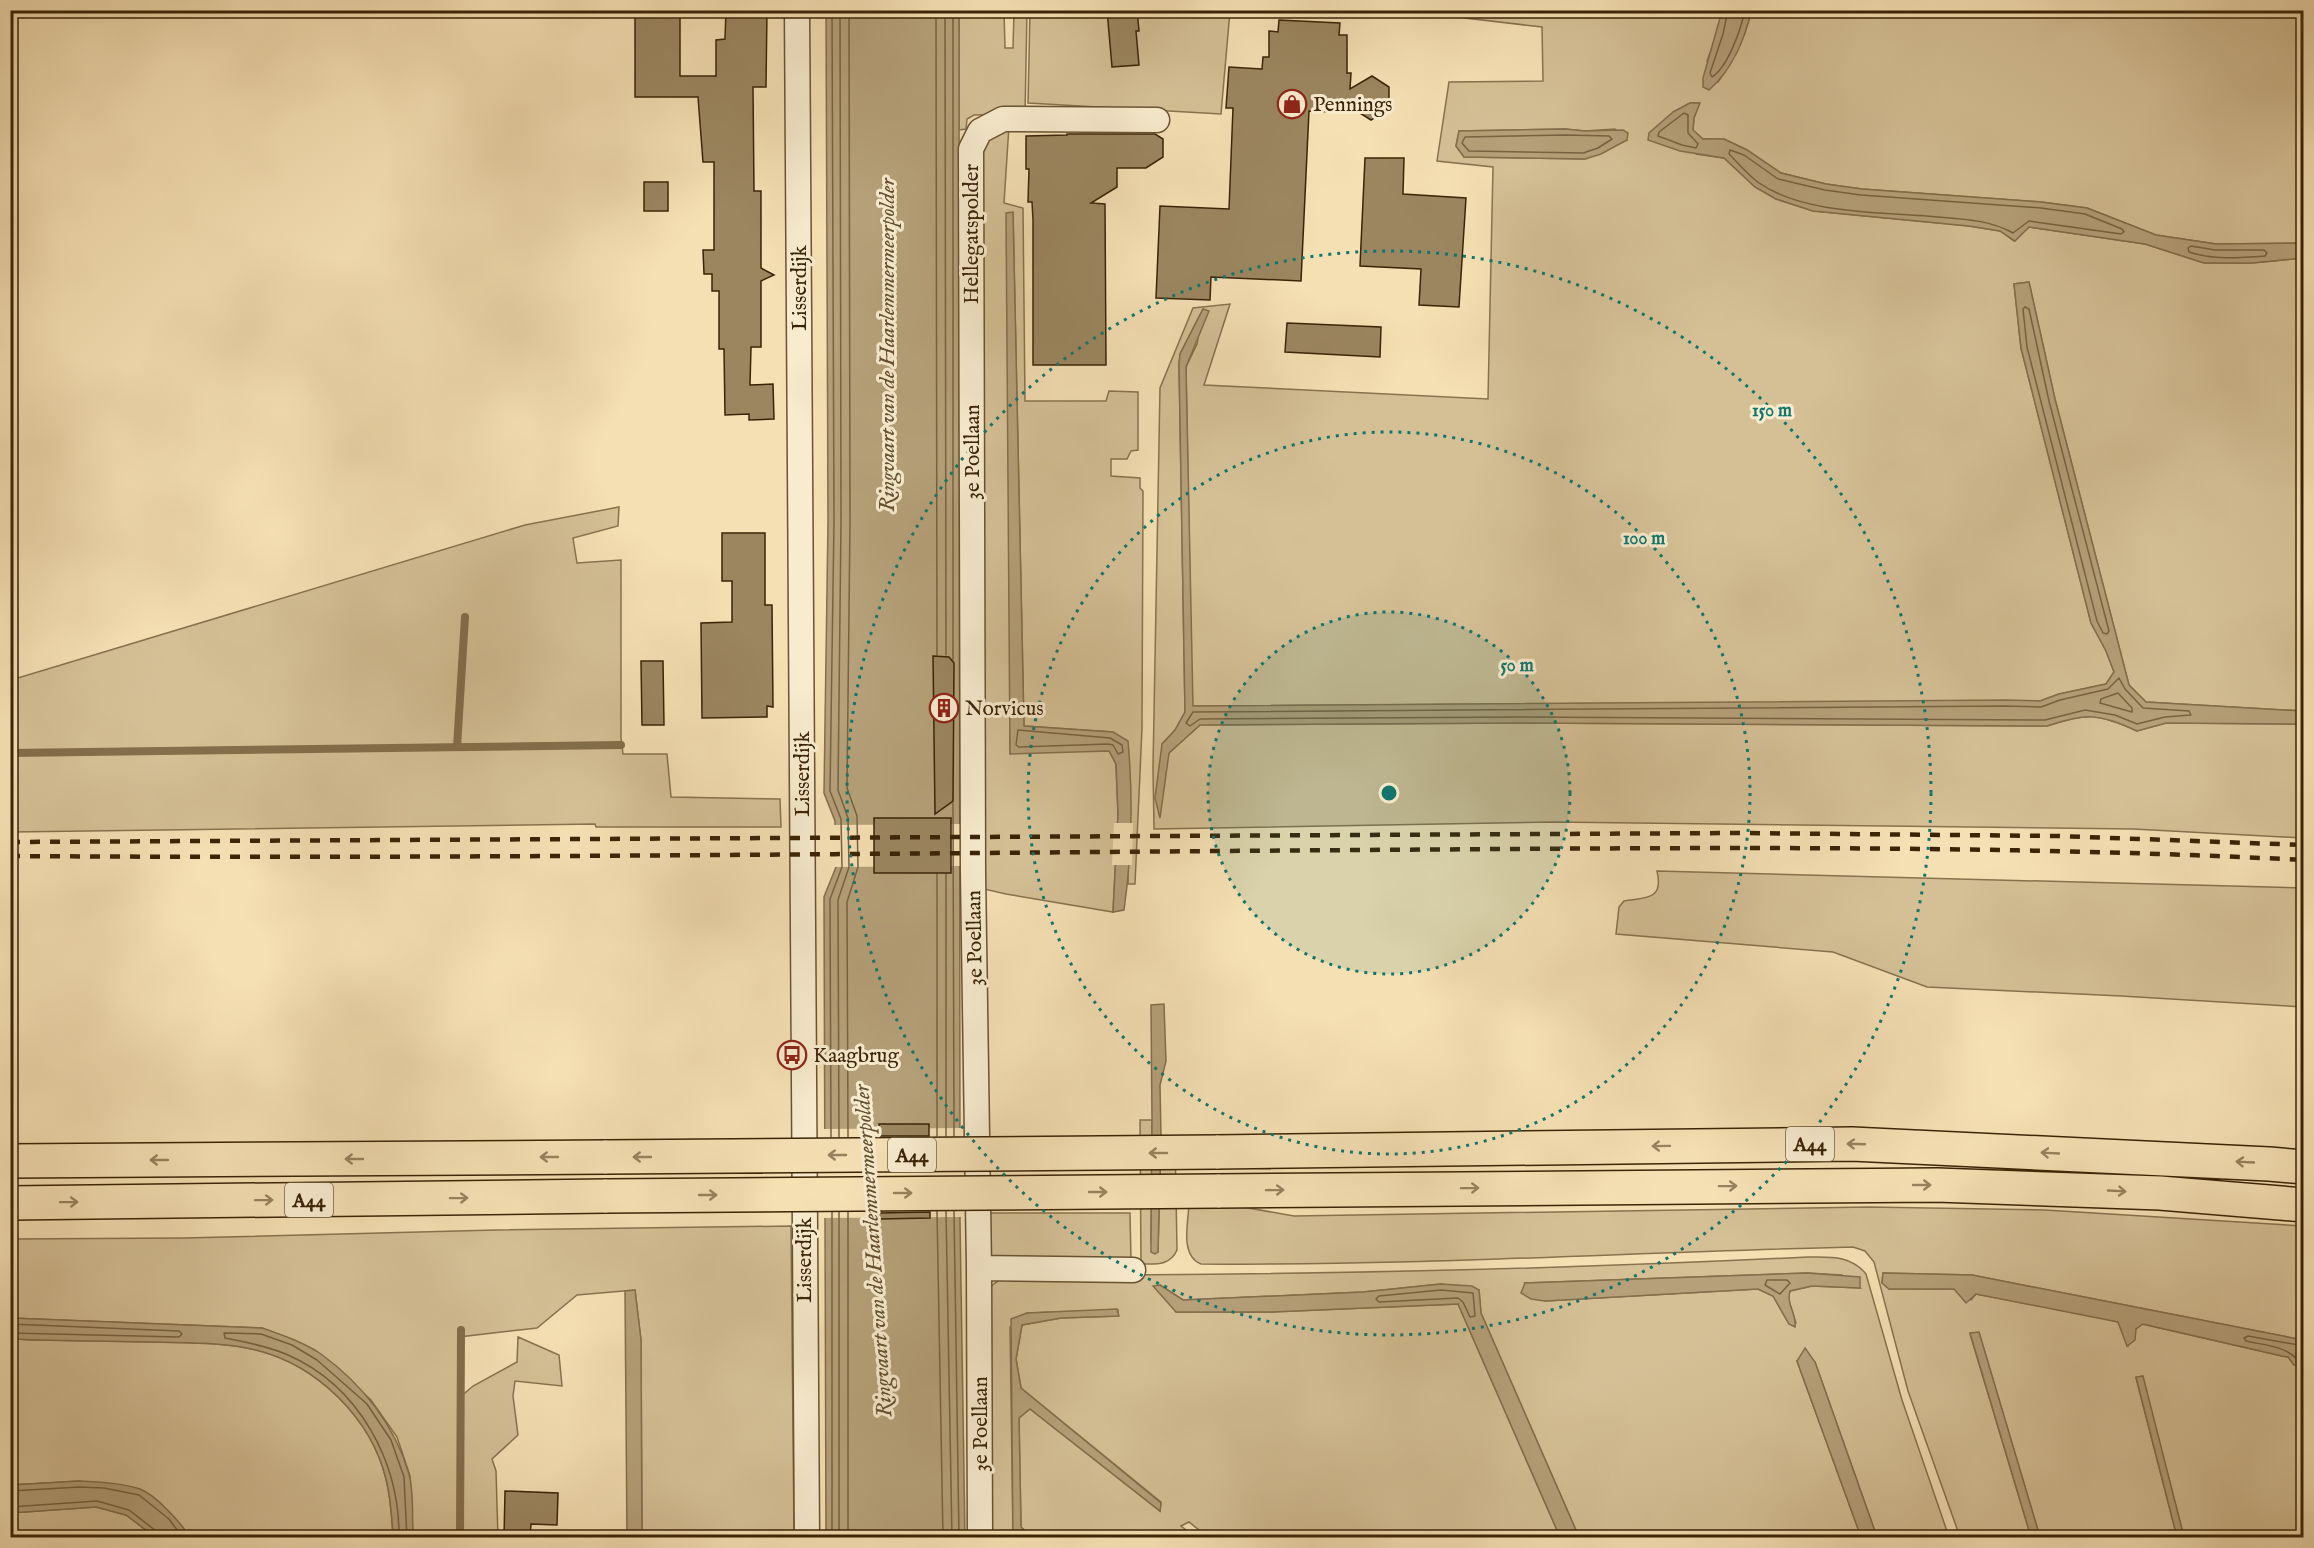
<svg xmlns="http://www.w3.org/2000/svg" width="2314" height="1548" font-family="'IM FELL English',serif">
<rect width="100%" height="100%" fill="#f5e0b4"/>
<filter id="stains"><feTurbulence type="fractalNoise" baseFrequency=".00333" numOctaves="4"/><feColorMatrix values="0 0 0 0 .2 0 0 0 0 .09 0 0 0 0 .02 0 0 0 .5 -.17"/></filter>
<radialGradient id="worn" r=".72"><stop offset=".6" stop-color="#630" stop-opacity="0"/><stop offset="1" stop-color="#630" stop-opacity=".3"/></radialGradient>
<path fill="#d5c096" stroke="#88724e" stroke-width="1.5" fill-rule="evenodd" d="M959 11H1004L1005 48H1013L1014 11H1027L1025 114 974 115 967 119 966 129 959 130Z
M1030 11H1230L1221 114 1028 103Z
M1466 11H1722L1718 32 1707 61 1718 82C1733 60 1746 37 1751 11H2303V243L2216 244 2156 235 2087 208 2041 202 1862 189 1826 184 1781 173 1747 150 1724 139H1703L1693 131 1694 118 1699 103H1690L1673 112 1696 154 1724 158 1755 187 1776 199 1813 211 1969 226 2000 231 2014 241 2029 227 2145 244 2204 263H2252L2303 258V711L2146 702 2129 685 2055 399 2029 282 2014 284 2021 348 2091 623 2106 651 2114 672 2106 684 2059 694 2040 701 1192 706 1186 367 1197 344 1203 309 1180 354 1179 364 1185 712 1175 730 1162 744 1166 766 1169 753 1200 725 1519 723 2047 726C2088 713 2097 713 2137 731L2166 723 2303 724V838L2133 829 1553 822 1154 829 1153 768 1160 388 1193 308 1230 304 1204 385 1488 399 1493 167 1437 161 1449 82 1543 81 1542 27 1465 18ZM1565 129 1585 131 1615 129 1627 140 1585 159 1464 157 1456 146 1459 131Z
M1009 126 1004 203 1023 208 1025 401H1106L1109 391 1138 392V450L1131 451 1127 459H1111V476L1140 478V488L1143 491 1142 728 1135 884H1128V873L1113 732 1024 726 1013 212 1010 753 1109 750 1116 764 1118 814 1113 912 1006 894 984 889 977 167 988 137Z
M619 507 618 526 573 538 577 563 621 560V738L623 754H667L671 797 780 799 781 827H596L595 824 11 832V680L525 525Z
M1657 871 2303 888V1007L2121 996 1927 987 1833 952 1616 934 1619 907 1624 901C1645 897 1664 901 1657 871Z
M1140 1120H1152L1151 1243 1158 1251 1161 1137H1175L1177 1250C1170 1266 1156 1264 1141 1264Z
M1226 1204 1294 1216 1869 1207 2045 1210 2303 1226V1340L1972 1275 1883 1273 1882 1283 1889 1289H1954L1971 1300 1976 1294 2107 1319 2118 1322 2128 1346 2136 1329 2142 1324 2282 1356 2288 1357 2294 1365 2303 1364V1537H2184L2142 1376 2136 1378 2177 1537H2040L1979 1333 1970 1334 2031 1537H1960L1908 1391 1874 1262 1865 1251 1853 1247C1635 1252 1418 1266 1201 1264 1180 1256 1188 1223 1189 1205Z
M987 1213H1130L1131 1259 1006 1264 987 1255Z
M791 1226 794 1537H642L641 1340 635 1290 577 1295 537 1328 459 1337V1398L473 1386 517 1362 518 1337 559 1355 562 1386 515 1381 513 1396 518 1435 492 1459 496 1471 498 1538 413 1537 410 1476 397 1437 371 1400 344 1375 294 1340 262 1328 11 1318V1239L185 1238 496 1230Z
M1808 1257C1830 1257 1851 1255 1866 1274L1902 1400 1949 1537H1877L1815 1362 1797 1361 1861 1537H1579L1481 1313 1479 1290 1441 1284 1363 1292 1183 1300 1160 1285 1176 1312H1272L1458 1304 1560 1537 1209 1538 1189 1522 1181 1526 1195 1537H1031L1021 1527 1019 1418 1030 1409 1160 1511 1161 1502 1021 1388 1016 1359 1022 1325 1061 1318 1118 1316V1310L1027 1313 1010 1327 1013 1537H986L988 1291C996 1277 1011 1277 1027 1275 1287 1275 1548 1270 1808 1257ZM1807 1273 1842 1275 1860 1288 1812 1286 1790 1291 1788 1298 1796 1323 1789 1324 1773 1296 1758 1289 1545 1301 1525 1283Z
M11 1339C59 1341 108 1341 156 1342 190 1343 223 1342 256 1350 317 1365 371 1418 386 1479 391 1498 392 1518 393 1537H190L80 1481 11 1485Z
M96 1507 126 1515 155 1537H11L10 1513Z"/>
<path fill="#b5a079" stroke="#846e4b" stroke-width="1.5" d="M826 11H959L960 1221 965 1537H826L824 897 836 867 835 821 824 793 828 521Z
M1722 11H1751C1745 39 1732 70 1709 90L1703 87V78Z
M1690 103H1700L1694 118 1693 130 1703 139H1724L1747 150 1781 173 1826 184 1862 189 2041 202 2087 208 2156 235 2216 244 2303 243V258L2252 263H2204L2145 244 2029 227 2015 241 2000 231 1969 226 1813 211 1776 199 1755 187 1724 158 1680 151 1648 140 1649 133 1673 112Z
M1565 129 1585 131 1623 130 1628 133 1627 140 1601 154 1585 159 1464 157 1456 146 1459 131Z
M1013 212 1024 726 1113 732 1128 741C1133 797 1132 854 1124 910L1113 912 1118 814 1116 764 1109 751 1010 754 1006 213Z
M2029 282 2055 399 2129 685 2146 702 2303 711V724L2166 723 2137 731C2097 713 2088 713 2047 726L1519 723 1200 725 1169 753 1160 818 1155 798 1162 744 1175 730 1185 712 1179 364 1180 354 1203 309 1209 311 1186 367 1193 706 2006 700 2040 701 2059 694 2106 684 2114 672 2106 651 2091 623 2021 348 2014 284Z
M1164 1004 1166 1061 1160 1085 1161 1137 1158 1252 1155 1254 1151 1252V1243L1152 1120 1151 1005Z
M1807 1273 1860 1277V1288L1812 1286 1790 1291C1786 1304 1797 1315 1795 1327L1789 1324 1773 1296 1758 1289 1545 1301 1531 1299 1521 1293 1525 1283Z
M1883 1273 1972 1275 2303 1340V1364L2294 1365 2288 1357 2282 1356 2143 1324 2136 1329 2135 1340 2127 1346 2118 1322 1976 1294 1966 1303 1954 1289H1889L1882 1283Z
M1441 1284 1472 1286 1479 1290 1481 1313 1579 1537H1560L1458 1304 1272 1312H1176L1153 1286 1160 1285 1183 1300 1363 1292Z
M635 1290 641 1340 642 1537 627 1538 625 1291Z
M1117 1309 1119 1316 1061 1318 1022 1325 1016 1359 1021 1388 1161 1503 1160 1511 1030 1409 1019 1418 1021 1527 1031 1537H1013L1011 1319 1027 1313Z
M11 1318 262 1328C282 1335 303 1342 321 1354 362 1384 395 1425 409 1474 414 1493 412 1517 413 1537H393C392 1518 391 1498 386 1479 371 1418 317 1365 256 1350 223 1342 190 1343 156 1342 108 1341 59 1341 11 1339Z
M1979 1332 2040 1537H2031L1970 1333Z
M1805 1348 1815 1362 1877 1537H1861L1797 1361Z
M2143 1376 2184 1537H2177L2136 1377Z
M79 1481C100 1482 121 1483 140 1489 156 1495 181 1523 190 1537H155L126 1515 96 1507 11 1513V1485Z"/>
<path fill="#f5e0b4" d="M1114 823H1133L1132 865H1112Z
M962 824V866L833 867 832 825Z
M963 1128V1217L823 1218 822 1129Z"/>
<g fill="none" stroke-linecap="round" stroke-linejoin="round">
<path stroke="#786240" stroke-width="1.5" d="M936 10 937 655
M945 10 946 655
M953 10V660
M1728 10 1723 34 1710 73 1712 77C1728 67 1741 29 1745 10
M1684 113 1688 115V133L1698 144 1696 148 1682 145 1658 136 1659 132Z
M1565 135 1609 136 1612 139 1598 148 1583 153 1469 151 1462 143 1465 137Z
M1730 150 1744 155 1778 179 1825 190 1861 195 2041 208 2085 214 2122 229 2124 232 2121 234 2029 221 2013 233C1990 220 1964 219 1938 217 1884 212 1805 215 1759 183 1748 175 1739 164 1729 154Z
M2191 246 2215 250H2264L2267 253 2265 256C2240 258 2212 260 2189 252L2188 248Z
M2025 307 2029 309 2049 401 2109 631 2107 634 2103 633 2097 621 2027 347 2023 309Z
M2119 678 2125 689 2143 708 2189 711 2191 715 2165 717 2137 724 2115 715 2085 710 2045 720 1519 717 1200 719 1190 726 1186 723 1193 712 2005 706 2041 707 2060 700 2108 689Z
M2118 693 2132 708V712L2100 703 2101 699Z
M1018 730 1110 738 1122 745 1123 752 1118 754 1113 745 1108 744 1019 747 1016 745Z
M953 803 954 1136
M937 874V1136
M946 874V1136
M831 1137 830 899 842 867 841 819 830 791 834 521 832 10
M839 1137 838 900 849 867 848 818 838 790 841 521 840 10
M848 1137 847 902 858 867 857 816 847 788 850 521 849 10
M937 1211 943 1538
M946 1211 952 1538
M954 1211 959 1538
M1767 1280H1787L1790 1283 1780 1294 1765 1285Z
M1441 1290 1473 1293 1475 1316 1470 1317 1463 1302 1458 1298 1379 1302 1376 1299 1379 1296Z
M10 1324 179 1331 182 1334 179 1337 10 1333
M2304 1346 2248 1336 2244 1338 2246 1341C2263 1345 2285 1346 2297 1359H2304
M10 1491 80 1487 104 1488 139 1495 169 1519 183 1538
M10 1507 97 1501 129 1510 156 1531 158 1538
M399 1538C400 1462 359 1386 288 1355 267 1346 247 1342 225 1338L224 1333 261 1334 292 1345 317 1360 367 1404 391 1440 404 1477 407 1538
M832 1538V1212
M839 1538V1212
M848 1538V1212"/>
<path stroke="#846e4b" stroke-width="8" d="M457 747 465 617
M10 753 621 745
M460 1538 461 1330"/>
</g>
<path fill="#9b8660" stroke="#3a2406" stroke-width="1.5" d="M635 10H680V76H716V40L725 39 726 10H767L766 87H753L754 191H761V268L774 275 761 281V347H751L750 385 773 384 774 419 749 420V414L725 415 724 349H719V291H712V274H704L703 250H714V162H703L698 97H635Z
M1107 10H1137L1139 31H1136L1139 65 1112 67Z
M1279 20 1340 23 1339 35H1347V73H1351L1350 89 1372 76 1389 87V108L1371 120 1360 113 1309 111 1301 281 1211 277 1210 300 1156 298 1160 206 1229 209 1233 108H1226L1229 67 1262 69 1263 57H1269V31L1278 32Z
M1067 134H1155L1163 139V157L1146 168H1117V187L1091 203 1105 204 1106 365H1033V220L1032 202H1028L1029 169H1026V136L1067 135Z
M1365 158H1404L1403 194 1466 198 1459 307 1419 305 1421 269 1360 266Z
M644 182H668V211H644Z
M1287 323 1381 327 1380 357 1285 352Z
M722 533H765V605H772L773 707 767 706V717L702 718 701 623 732 622V581H722Z
M933 656 949 657 954 663 953 801 935 814Z
M641 661H663L664 725H642Z
M874 818H951V873H874Z
M879 1124H929V1136H879Z
M930 1212V1218L879 1219V1213Z
M505 1491 558 1493 557 1525 531 1524 530 1537H504Z"/>
<g fill="none" stroke-linecap="round" stroke-linejoin="round">
<g stroke="#695332" stroke-width="27">
<path id="minor" d="M797 10 807 1538
M979 1268 1133 1270
M980 1538 979 1268 973 873 971 149 980 131 1003 119 1157 120"/>
</g>
<g stroke="#3a2406" stroke-width="36">
<path id="highway" d="M1216 1152 1852 1144 2269 1164 2304 1167
M10 1161 607 1157
M1217 1191 1937 1185 2160 1193 2304 1205
M10 1203 607 1196"/>
</g>
<use href="#minor" stroke="#f8ebce" stroke-width="24"/>
<use href="#highway" stroke="#f5e0b4" stroke-width="33"/>
<path stroke="#3a2406" stroke-width="4.5" stroke-dasharray="10 10" stroke-linecap="butt" d="M10 842 1738 833 2058 836 2304 845
M10 856C460 859 909 853 1359 850 1674 848 1989 844 2304 860"/>
<g stroke="#3a2406" stroke-width="36" stroke-linecap="butt">
<path id="highway-bridge" d="M607 1157 1216 1152
M607 1196 1217 1191"/>
</g>
<use href="#highway-bridge" stroke="#f5e0b4" stroke-width="33"/>
</g>
<defs><path id="oneway-shaft" d="M-6 0H5M1.5-3L5.5 0L1.5 3" fill="none" stroke-width="1.6" stroke-linecap="round" stroke-linejoin="round" transform="scale(1.5)"/></defs>
<g stroke="#98825d">
<use href="#oneway-shaft" transform="translate(1856 1144) rotate(-178)"/>
<use href="#oneway-shaft" transform="translate(1661 1146) rotate(179)"/>
<use href="#oneway-shaft" transform="translate(1158 1153) rotate(180)"/>
<use href="#oneway-shaft" transform="translate(2050 1153) rotate(-177)"/>
<use href="#oneway-shaft" transform="translate(837 1155) rotate(180)"/>
<use href="#oneway-shaft" transform="translate(549 1157) rotate(180)"/>
<use href="#oneway-shaft" transform="translate(642 1157) rotate(180)"/>
<use href="#oneway-shaft" transform="translate(354 1159) rotate(180)"/>
<use href="#oneway-shaft" transform="translate(159 1160) rotate(180)"/>
<use href="#oneway-shaft" transform="translate(2245 1162) rotate(-177)"/>
<use href="#oneway-shaft" transform="translate(1922 1185)"/>
<use href="#oneway-shaft" transform="translate(1728 1186) rotate(-1)"/>
<use href="#oneway-shaft" transform="translate(1470 1188) rotate(-1)"/>
<use href="#oneway-shaft" transform="translate(1275 1190) rotate(-1)"/>
<use href="#oneway-shaft" transform="translate(2117 1191) rotate(3)"/>
<use href="#oneway-shaft" transform="translate(1098 1192)"/>
<use href="#oneway-shaft" transform="translate(903 1193)"/>
<use href="#oneway-shaft" transform="translate(708 1195)"/>
<use href="#oneway-shaft" transform="translate(459 1198) rotate(-1)"/>
<use href="#oneway-shaft" transform="translate(264 1200) rotate(-1)"/>
<use href="#oneway-shaft" transform="translate(69 1202) rotate(-1)"/>
</g>
<circle cx="1389" cy="793" r="181" fill="#0f766e" fill-opacity=".12"/>
<g fill="none" stroke="#0f766e" stroke-width="3" stroke-dasharray="3 6">
<circle cx="1389" cy="793" r="181"/>
<circle cx="1389" cy="793" r="361"/>
<circle cx="1389" cy="793" r="542"/>
</g>
<defs>
<g id="shop-ring" transform="scale(1.5)"><circle r="9.5" fill="#f8ebce" stroke="#8f2418" stroke-width="1.5"/><path d="M-5-2.5h2.3a2.7 3.5 0 0 1 5.4 0H5L5.5 6h-11ZM-1.5-2.5h3a1.5 2.3 0 0 0-3 0Z" fill="#8f2418"/></g>
<g id="building-ring" transform="scale(1.5)"><circle r="9.5" fill="#f8ebce" stroke="#8f2418" stroke-width="1.5"/><path d="M-4-6H4V6H1V3H-1V6H-4ZM-2.5-4.3h1.7v1.8h-1.7ZM.8-4.3h1.7v1.8H.8ZM-2.5-1h1.7V.8h-1.7ZM.8-1h1.7V.8H.8Z" fill="#8f2418"/></g>
<g id="bus-ring" transform="scale(1.5)"><circle r="9.5" fill="#f8ebce" stroke="#8f2418" stroke-width="1.5"/><path d="M-5-6H5V4H4V6H2V4H-2V6H-4V4H-5ZM-3.5-4V0h7V-4ZM-3.5 1.2v1.5H-2V1.2ZM2 1.2v1.5H3.5V1.2Z" fill="#8f2418"/></g>
</defs>
<g fill-rule="evenodd">
<use href="#shop-ring" x="1292" y="104"/>
<use href="#building-ring" x="944" y="708"/>
<use href="#bus-ring" x="792" y="1055"/>
</g>
<g text-anchor="middle" stroke-width="6" stroke-linejoin="round" paint-order="stroke">
<g fill="#f8ebce" stroke="#736042" stroke-width="1.5">
<rect x="1786" y="1127" width="48" height="34" rx="4.5"/>
<rect x="888" y="1138" width="48" height="34" rx="4.5"/>
<rect x="285" y="1183" width="48" height="34" rx="4.5"/>
</g>
<g font-size="20" font-weight="bold" fill="#3a2406">
<text x="1810" y="1151">A44</text>
<text x="912" y="1162">A44</text>
<text x="309" y="1207">A44</text>
</g>
<g font-size="21" fill="#3a2406" stroke="#f8ebce" text-anchor="start">
<text x="1313" y="111">Pennings</text>
<text x="965" y="715">Norvicus</text>
<text x="813" y="1062">Kaagbrug</text>
</g>
<g font-size="21" fill="#3a2406" stroke="#f8ebce">
<text transform="translate(971 234) rotate(-90)" y="7">Hellegatspolder</text>
<text transform="translate(799 288) rotate(-90)" y="7">Lisserdijk</text>
<text transform="translate(972 452) rotate(-90)" y="7">3e Poellaan</text>
<text transform="translate(802 774) rotate(-90)" y="7">Lisserdijk</text>
<text transform="translate(974 938) rotate(-91)" y="7">3e Poellaan</text>
<text transform="translate(804 1260) rotate(-90)" y="7">Lisserdijk</text>
<text transform="translate(980 1424) rotate(-90)" y="7">3e Poellaan</text>
</g>
<g font-size="22" font-style="italic" fill="#654f2e" stroke="#f8ebce">
<text transform="translate(886 345) rotate(-90)" y="8">Ringvaart van de Haarlemmermeerpolder</text>
<text transform="translate(872 1251) rotate(-94)" y="8">Ringvaart van de Haarlemmermeerpolder</text>
</g>
</g>
<circle cx="1389" cy="793" r="9" fill="#0f766e" stroke="#f8ebce" stroke-width="3"/>
<g font-size="18" text-anchor="middle" font-weight="bold" fill="#0f766e" stroke="#f8ebce" stroke-width="6" stroke-linejoin="round" paint-order="stroke">
<text x="1772" y="416">150 m</text>
<text x="1644" y="544">100 m</text>
<text x="1517" y="671">50 m</text>
</g>
<rect width="2314" height="1548" fill="none" stroke="#f5e0b4" stroke-width="36"/>
<rect x="12" y="12" width="2290" height="1524" fill="none" stroke="#3a2406" stroke-width="3"/>
<rect x="18" y="18" width="2278" height="1512" fill="none" stroke="#3a2406" stroke-width="1.5"/>
<rect width="100%" height="100%" filter="url(#stains)"/>
<rect width="100%" height="100%" fill="url(#worn)"/>
</svg>
